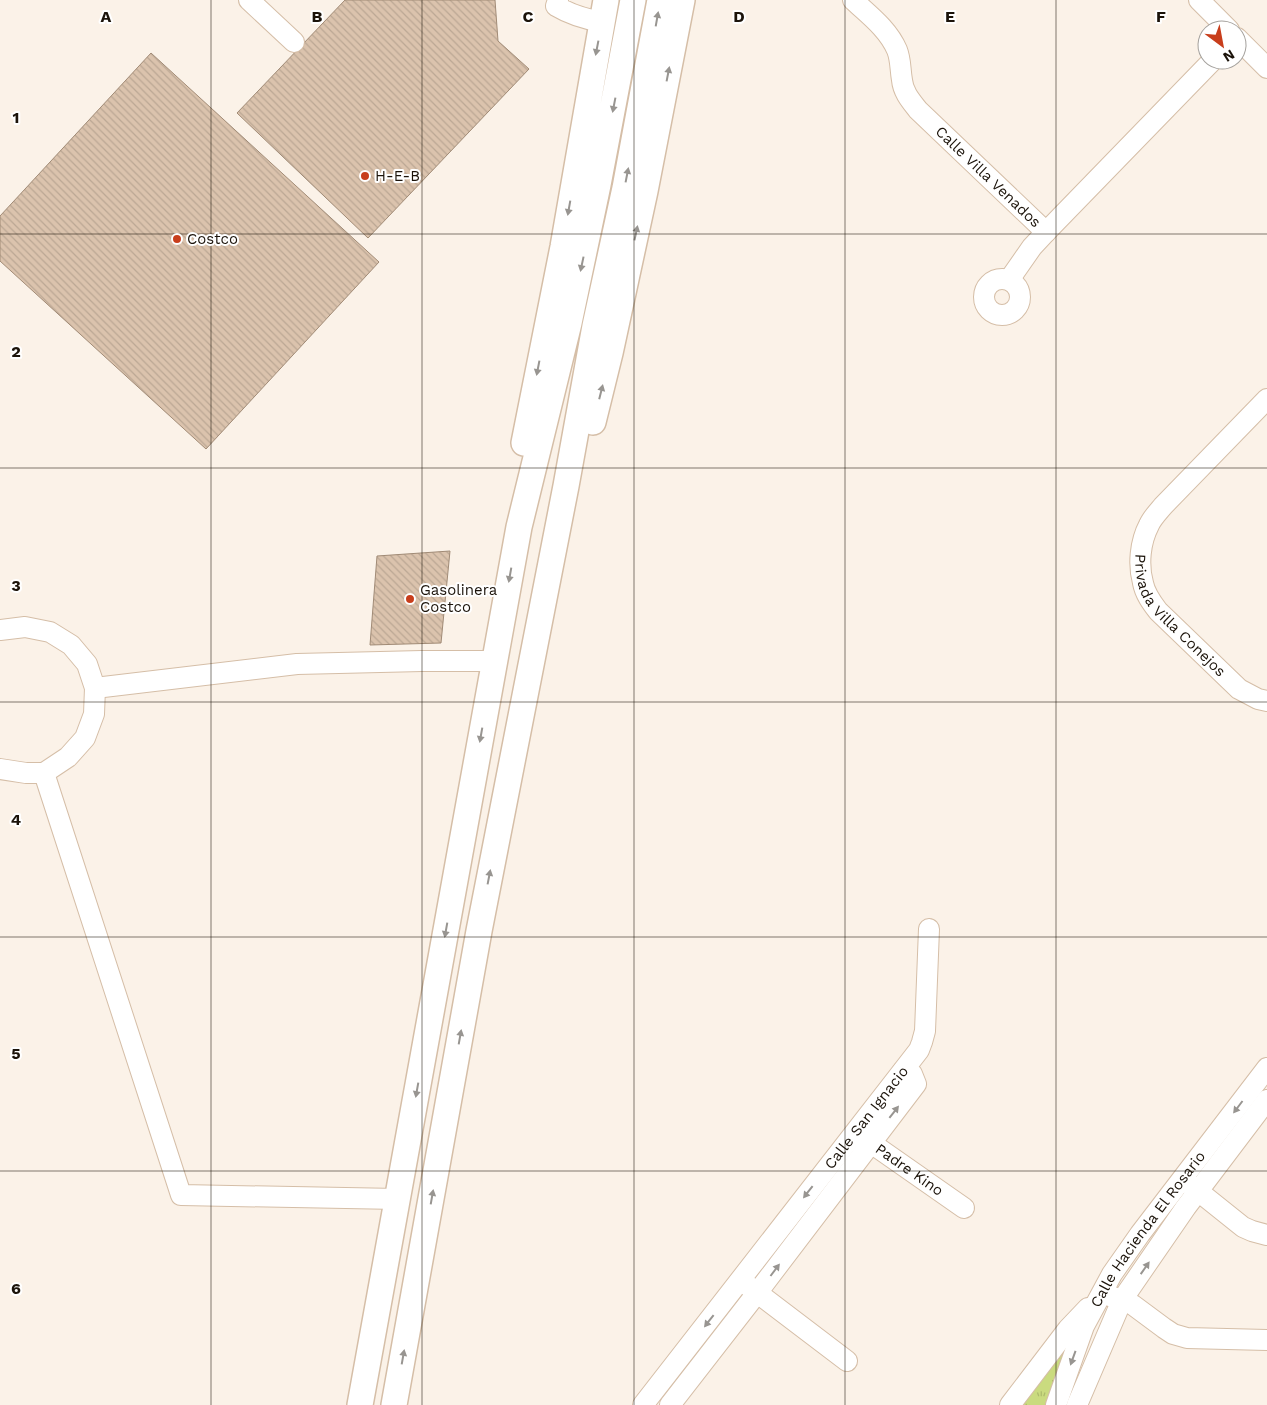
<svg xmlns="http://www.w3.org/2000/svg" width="1267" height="1405" font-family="'Work Sans',sans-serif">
<defs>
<pattern id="grass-tufts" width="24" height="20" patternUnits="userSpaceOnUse" patternTransform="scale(1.25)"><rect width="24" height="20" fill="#cadb7f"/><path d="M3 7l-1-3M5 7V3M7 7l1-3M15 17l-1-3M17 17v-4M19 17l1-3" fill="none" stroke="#adbb6c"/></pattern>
<pattern id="building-back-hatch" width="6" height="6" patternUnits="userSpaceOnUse" patternTransform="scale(1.25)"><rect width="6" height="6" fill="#dbc3ad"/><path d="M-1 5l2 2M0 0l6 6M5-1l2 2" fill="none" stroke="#bba794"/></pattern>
</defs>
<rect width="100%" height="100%" fill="#fbf2e8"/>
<path fill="url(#grass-tufts)" d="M1071 1334 1050 1405H1017Z"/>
<path fill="url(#building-back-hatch)" stroke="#a18b76" d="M345 0H495L498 41 529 69 368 238 237 113Z
M151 53 379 262 206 449 0 261V216Z
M450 551 441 643 370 645 377 556Z"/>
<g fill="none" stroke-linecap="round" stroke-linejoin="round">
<g stroke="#d5bea7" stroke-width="22">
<g id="minor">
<path d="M249 0 294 42"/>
<path d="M558 0 556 6C571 15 585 19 602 22"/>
<path id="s1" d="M853 0C869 15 888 29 897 50 901 60 900 69 902 80 903 92 911 101 918 110L1046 232"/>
<path d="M1199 0 1229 30"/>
<path d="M1237 38 1267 68"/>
<circle cx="1002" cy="297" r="18"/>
<path d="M1009 280 1032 247 1046 232 1213 60"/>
<path id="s2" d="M1267 399 1163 506C1158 512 1152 518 1149 525 1140 542 1138 565 1143 583 1145 594 1152 603 1158 611L1239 689 1258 699 1267 701"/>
<path d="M0 630 25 627 50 632 71 645 87 664 95 688 94 714 85 738 68 757 44 773H26L0 769"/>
<path d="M95 688 297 664 422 661H495"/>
<path d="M44 773 181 1195 398 1199"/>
<path id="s3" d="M861 1136 964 1208"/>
<path d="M1188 1183 1243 1227 1252 1231 1267 1235"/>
<path d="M747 1285 847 1361"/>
<path d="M1110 1296 1122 1300 1133 1305 1164 1328 1173 1334 1187 1338 1267 1340"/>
<path id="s4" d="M643 1405 919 1050 922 1042 925 1031 929 929"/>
<path d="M670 1405 757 1293 916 1084 912 1074 903 1071"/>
<path d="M1010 1405 1068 1329 1088 1308"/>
<path id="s5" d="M1056 1405 1084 1326 1112 1274 1140 1234 1267 1068"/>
<path d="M1077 1405 1122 1300 1186 1207 1267 1100"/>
</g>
</g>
<g stroke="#d5bea7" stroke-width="28">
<path id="major" d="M593 422 610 353 645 191 682 0
M524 443 563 247 606 0
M360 1405 519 527 569 323 598 185 633 0
M394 1405 479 931 566 486 595 326 625 188 660 0"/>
</g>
<use href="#minor" stroke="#fff" stroke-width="20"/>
<use href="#major" stroke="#fff" stroke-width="25"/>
</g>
<defs><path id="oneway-solid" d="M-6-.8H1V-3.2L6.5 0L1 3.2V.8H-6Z" transform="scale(1.25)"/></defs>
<g fill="#989591">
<use href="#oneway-solid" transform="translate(657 19) rotate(-80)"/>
<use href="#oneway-solid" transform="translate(597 48) rotate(101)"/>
<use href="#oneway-solid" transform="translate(668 74) rotate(-79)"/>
<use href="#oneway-solid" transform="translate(614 105) rotate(101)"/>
<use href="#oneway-solid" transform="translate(627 175) rotate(-79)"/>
<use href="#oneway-solid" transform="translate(569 208) rotate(100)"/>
<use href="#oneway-solid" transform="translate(636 233) rotate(-78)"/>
<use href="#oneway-solid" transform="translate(582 264) rotate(102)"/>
<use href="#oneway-solid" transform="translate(538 368) rotate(101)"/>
<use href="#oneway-solid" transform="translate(601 392) rotate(-76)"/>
<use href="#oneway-solid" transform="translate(510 575) rotate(100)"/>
<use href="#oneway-solid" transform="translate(481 735) rotate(100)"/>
<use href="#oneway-solid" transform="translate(489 877) rotate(-79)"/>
<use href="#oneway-solid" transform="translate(446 930) rotate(100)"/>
<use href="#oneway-solid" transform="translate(460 1037) rotate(-80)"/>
<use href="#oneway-solid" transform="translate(417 1090) rotate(100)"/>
<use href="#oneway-solid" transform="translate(1238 1107) rotate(127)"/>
<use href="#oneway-solid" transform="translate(894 1112) rotate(-52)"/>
<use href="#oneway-solid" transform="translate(808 1192) rotate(128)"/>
<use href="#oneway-solid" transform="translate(432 1197) rotate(-80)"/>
<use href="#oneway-solid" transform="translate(1145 1268) rotate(-55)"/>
<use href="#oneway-solid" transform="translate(775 1270) rotate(-53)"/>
<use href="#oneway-solid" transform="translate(709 1321) rotate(128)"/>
<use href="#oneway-solid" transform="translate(403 1357) rotate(-80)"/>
<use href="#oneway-solid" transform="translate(1073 1358) rotate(110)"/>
</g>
<path fill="none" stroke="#1b130a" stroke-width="1" stroke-opacity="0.55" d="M211 0V1405M422 0V1405M634 0V1405M845 0V1405M1056 0V1405M0 234H1267M0 468H1267M0 702H1267M0 937H1267M0 1171H1267"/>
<g fill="#c83e1c" stroke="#fff" stroke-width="2">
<circle cx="365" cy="176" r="5"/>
<circle cx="177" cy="239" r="5"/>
<circle cx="410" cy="599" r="5"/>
</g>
<g text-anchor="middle" stroke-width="4" stroke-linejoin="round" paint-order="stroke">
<g font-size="15" fill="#1b130a" stroke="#fff" text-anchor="start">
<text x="375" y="181">H-E-B</text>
<text x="187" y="244">Costco</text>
<text x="420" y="595">Gasolinera<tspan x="420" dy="17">Costco</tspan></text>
</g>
<g font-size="15" fill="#1b130a" stroke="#fff">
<text dy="5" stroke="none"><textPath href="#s1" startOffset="229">Calle Villa Venados</textPath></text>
<text dy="5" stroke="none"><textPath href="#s2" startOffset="279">Privada Villa Conejos</textPath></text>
<text dy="5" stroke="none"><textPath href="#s4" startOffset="364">Calle San Ignacio</textPath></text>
<text dy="5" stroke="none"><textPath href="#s3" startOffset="59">Padre Kino</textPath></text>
<text dy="5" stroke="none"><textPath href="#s5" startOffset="200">Calle Hacienda El Rosario</textPath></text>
</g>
</g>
<g font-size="16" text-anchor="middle" font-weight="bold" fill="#1b130a" stroke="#fff" stroke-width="4" stroke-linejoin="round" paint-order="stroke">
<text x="106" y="22">A</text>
<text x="317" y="22">B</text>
<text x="528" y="22">C</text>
<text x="739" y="22">D</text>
<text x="950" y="22">E</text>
<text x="1161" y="22">F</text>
<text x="16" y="123">1</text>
<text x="16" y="357">2</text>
<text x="16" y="591">3</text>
<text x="16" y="825">4</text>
<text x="16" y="1059">5</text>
<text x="16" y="1294">6</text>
</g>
<g transform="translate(1222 45) rotate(148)"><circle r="24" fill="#ffffff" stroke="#a4a19d"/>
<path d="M0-4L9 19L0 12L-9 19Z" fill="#c83e1c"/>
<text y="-8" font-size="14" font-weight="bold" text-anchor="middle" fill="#1b130a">N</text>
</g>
</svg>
